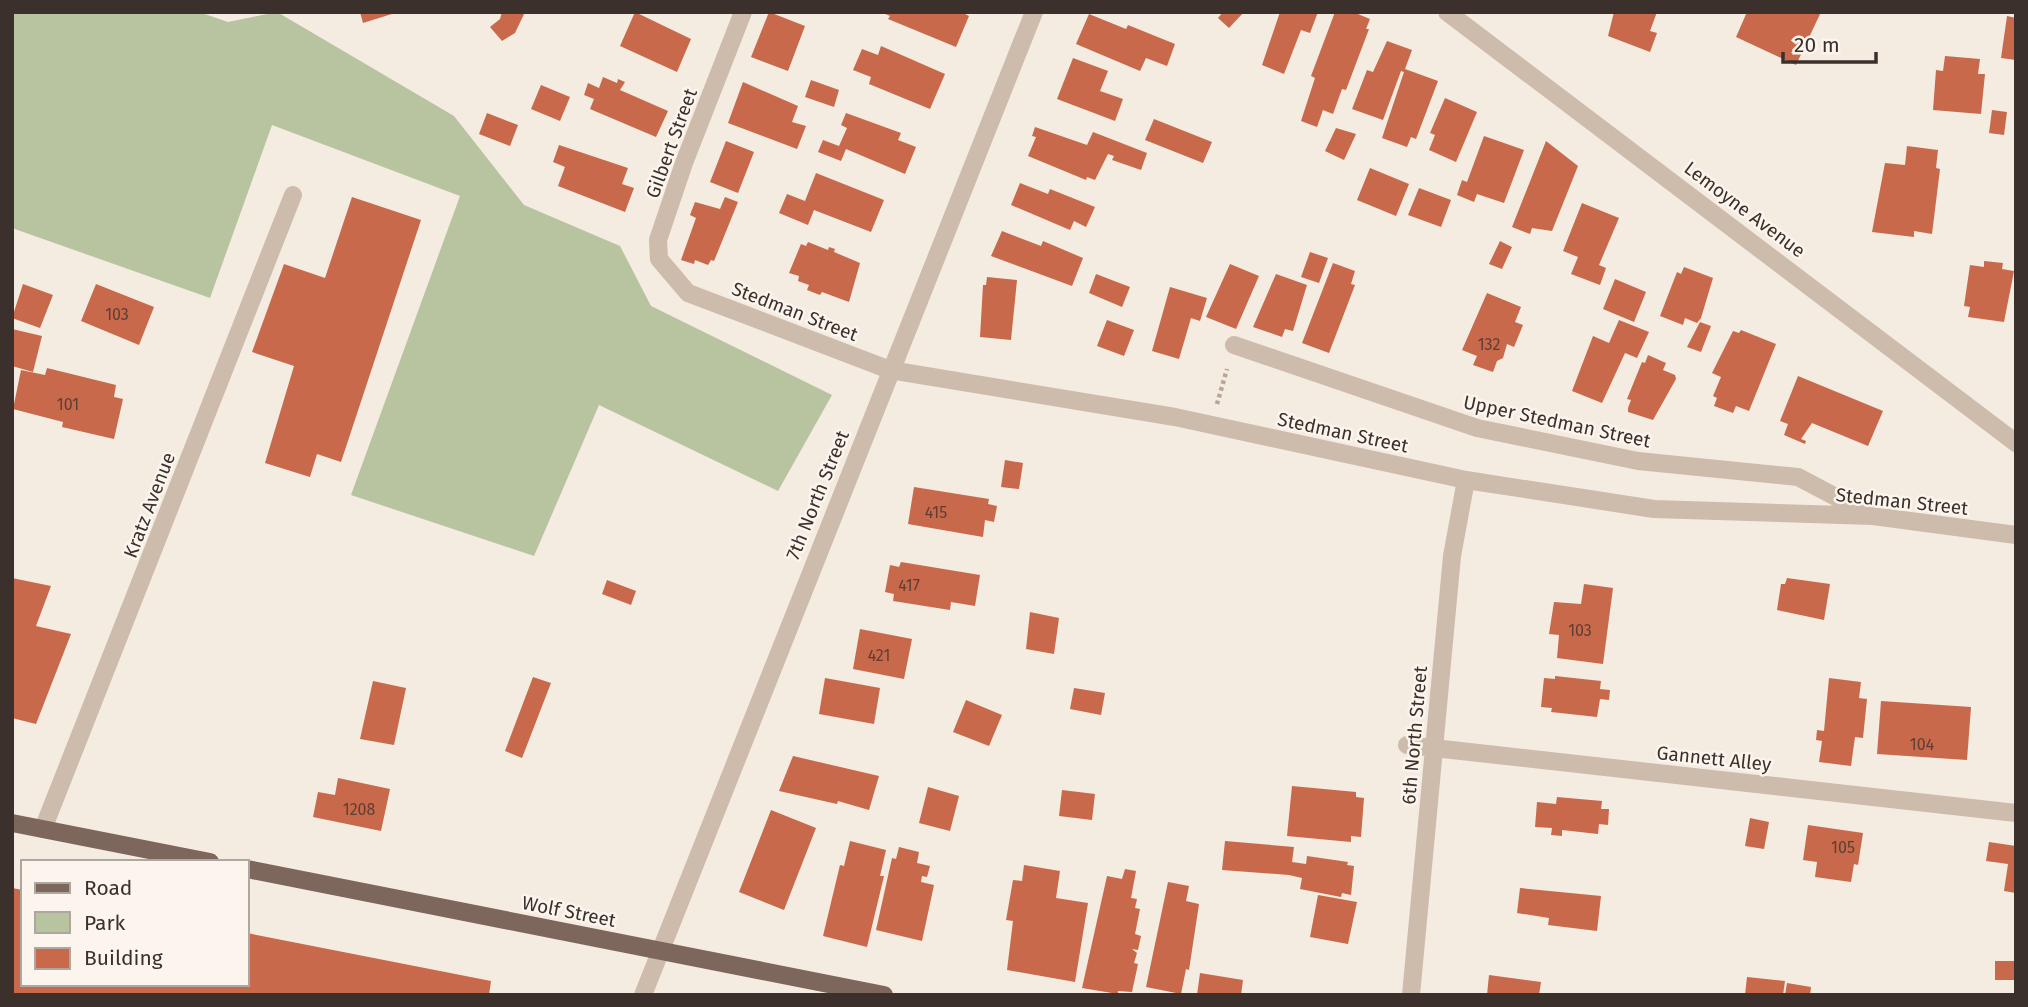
<svg xmlns="http://www.w3.org/2000/svg" width="2028" height="1007" font-family="'Fira Sans',sans-serif">
<rect width="100%" height="100%" fill="#f4ebe1"/>
<path fill="#b8c4a0" d="M12 12H199L228 22 277 12 454 116 524 205 620 246 651 306 832 395 778 491 599 405 534 556 351 495 460 196 272 125 210 298 12 228Z"/>
<path fill="#c8694b" d="M360 12H395V13L363 23Z
M502 12H525L515 33 502 41 490 27 500 19Z
M635 12 691 39 677 72 620 46Z
M769 12 805 26 788 71 751 57Z
M881 12H961L969 16 956 47 888 19 890 16Z
M1223 12H1244L1229 28 1218 18Z
M1280 12H1318L1310 33 1301 30 1284 74 1262 65Z
M1335 12H1353L1370 19 1366 29H1369L1346 90 1342 89 1333 114 1323 110 1317 127 1301 121 1315 78 1311 76Z
M1614 12H1657L1650 31 1657 33 1650 52 1608 36Z
M1747 12H1821L1796 65 1736 37Z
M1089 14 1126 29 1128 25 1175 44 1167 66 1146 58 1140 71 1076 44Z
M2007 16 2016 18V60L2001 58Z
M1387 41 1412 50 1405 69 1438 81 1416 139 1411 137 1407 147 1382 138 1404 72 1401 71 1383 120 1352 109 1367 70 1373 72Z
M881 46 945 74 930 109 869 84 871 77 853 70 862 49 878 55Z
M1945 56 1980 59 1978 74H1985L1981 114 1933 110 1936 70 1943 71Z
M1073 58 1108 71 1100 91 1123 99 1115 121 1057 99Z
M603 77 617 83 618 79 625 82 620 90 668 111 656 137 590 109 594 99 584 95 588 83 599 88Z
M811 80 839 90 834 107 805 97Z
M743 82 798 106 792 122 806 126 797 149 728 123Z
M541 85 570 97 560 121 531 109Z
M1445 98 1477 112 1456 162 1429 150 1435 135 1430 133Z
M1992 110 2007 112 2004 135 1989 133Z
M487 113 518 125 510 146 479 134Z
M846 113 901 133 898 140 916 147 905 174 846 149 841 161 818 152 823 140 839 146 847 128 841 125Z
M1154 119 1212 142 1203 163 1145 140Z
M1035 127 1087 145 1093 132 1147 153 1141 170 1112 160 1114 156 1108 154 1095 180 1087 177 1086 180 1028 156 1036 137 1032 136Z
M1336 128 1356 134 1344 160 1325 151Z
M1484 136 1524 150 1504 203 1477 194 1474 202 1457 195 1462 180 1467 182Z
M726 141 754 152 738 193 710 182Z
M1546 141 1578 166 1552 231 1532 228 1530 234 1512 227Z
M559 145 628 168 622 184 634 188 625 212 558 186 565 167 553 162Z
M1907 146 1938 150 1936 168 1940 169 1932 234 1914 231V237L1872 232 1885 163 1905 165Z
M1370 168 1409 184 1396 216 1357 200Z
M816 173 884 200 871 232 814 210 808 225 779 213 787 194 805 201Z
M1020 183 1048 194 1050 189 1095 207 1086 227 1074 221 1070 230 1011 205Z
M1419 188 1451 200 1441 227 1408 215Z
M352 197 421 220 341 462 317 454 310 477 265 463 294 366 252 352 284 264 325 278Z
M725 197 738 202 714 261 711 260 708 265 695 260 694 264 681 260 696 218 690 215 695 202 720 209Z
M1582 203 1619 218 1599 265 1606 268 1600 285 1571 274 1578 257 1563 251Z
M1002 231 1041 246 1043 241 1083 258 1072 286 991 256Z
M1500 241 1512 247 1502 269 1489 264Z
M808 242 828 250 829 247 835 249 834 252 860 263 849 302 822 292 820 295 807 290 809 285 798 281 799 276 789 273 801 244 806 246Z
M1310 252 1328 258 1319 283 1301 277Z
M1984 261 2003 263 2002 269 2014 271 2004 322 1968 317 1970 307 1964 306 1970 265 1984 267Z
M1333 263 1355 271 1351 284 1355 285 1329 353 1302 343Z
M1230 264 1259 276 1236 329 1206 317Z
M1684 267 1713 278 1701 318 1697 323 1685 318 1683 325 1660 316 1677 272 1681 274Z
M1096 274 1130 287 1122 307 1089 293Z
M1276 274 1307 285 1293 331 1285 329 1282 337 1253 327Z
M987 277 1017 280 1011 340 980 337 983 285H986Z
M1615 279 1646 292 1634 322 1603 309Z
M23 284 53 295 40 328 12 318Z
M96 284 154 307 139 345 81 321Z
M1170 287 1207 298 1200 321 1191 318 1179 359 1152 351Z
M1487 293 1521 307 1515 322 1523 325 1514 347 1507 344 1503 358 1497 361 1493 372 1473 365 1477 356 1462 350Z
M1107 320 1134 330 1124 356 1097 346Z
M1619 320 1649 332 1637 358 1625 353 1602 403 1572 391 1593 336 1609 343Z
M1700 322 1711 326 1701 352 1687 347Z
M12 329 42 336 33 372 12 366Z
M1741 330 1776 344 1749 411 1736 406 1733 413 1714 406 1717 398 1713 396 1721 377 1712 373 1733 331 1739 333Z
M1648 355 1666 363 1663 370 1675 375 1676 379 1653 420 1628 412V408L1631 400 1627 399 1642 362 1645 363Z
M47 368 116 385 114 397 123 399 114 439 62 427 63 422 13 409 21 370 45 375Z
M1798 376 1883 411 1868 446 1812 423 1801 439 1806 441 1805 444 1784 435 1788 424 1780 421Z
M1005 460 1023 463 1019 489 1001 487Z
M914 487 989 499 988 504 997 506 994 522 985 520 983 537 908 524Z
M901 562 980 575 975 606 951 602 950 610 893 601 894 594 885 592 890 565 899 567Z
M12 578 51 586 36 626 71 634 36 724 12 718Z
M1787 578 1830 584 1824 620 1777 610 1781 584H1785Z
M607 580 636 591 631 605 602 594Z
M1584 584 1613 588 1603 664 1557 658 1559 635 1549 634 1554 602 1581 604Z
M1030 612 1059 618 1054 654 1026 649Z
M860 629 912 639 904 679 853 669Z
M1555 676 1601 681 1600 689 1610 690 1609 700 1600 699 1597 717 1551 712 1552 708 1541 707 1544 678 1555 679Z
M533 677 551 683 522 758 505 751Z
M825 678 880 688 874 724 819 714Z
M1829 678 1861 682 1859 698 1867 699 1863 738 1855 737 1851 766 1819 762 1822 741 1816 740 1817 730 1824 731Z
M373 681 406 688 394 745 360 739Z
M1074 688 1105 693 1101 715 1070 709Z
M966 700 1002 715 989 746 953 732Z
M1881 701 1971 707 1967 760 1877 754Z
M793 756 879 776 869 810 838 801 837 804 779 791Z
M338 778 390 789 381 831 313 817 318 792 335 795Z
M1292 786 1356 792V797L1364 798 1361 837 1351 836V842L1287 836Z
M928 787 959 796 950 831 919 823Z
M1062 790 1095 794 1092 820 1059 816Z
M1557 797 1602 801 1601 809H1609L1608 825 1599 824 1598 834 1562 830V836L1551 835 1552 828 1535 827 1537 802 1556 804Z
M771 810 816 828 784 910 739 892Z
M1750 818 1769 822 1764 849 1745 846Z
M1808 825 1863 833 1858 865 1854 864 1851 882 1815 877 1817 862 1803 860Z
M850 841 886 850 880 876H884L867 947 823 936 840 865 844 866Z
M1225 841 1294 847 1292 862 1306 864 1307 856 1348 862 1347 865 1354 866 1351 895 1342 893 1341 897 1300 889 1302 878 1289 875 1222 870Z
M1989 842 2016 846V893L2004 891 2008 864 1986 861Z
M899 847 919 852 917 863 930 866 927 877 922 876 921 882 934 885 922 941 876 930 892 858 896 859Z
M1024 865 1060 871 1056 898 1088 903 1075 982 1007 970 1013 921 1006 920 1013 880 1022 881Z
M1125 869 1136 871 1131 898 1137 899 1135 908 1140 909 1135 934 1141 936 1138 950 1132 949 1137 953 1134 963 1138 964 1132 992 1118 991V994L1082 988 1107 876 1122 879Z
M1168 882 1189 886 1186 901 1199 904 1189 970 1186 969 1181 994 1146 987Z
M12 888 23 890V984H247V933L491 981 489 995H12Z
M1520 888 1601 896 1597 931 1548 925 1549 918 1517 913Z
M1318 895 1357 902 1348 944 1310 937Z
M1995 961H2016V980H1995Z
M1200 973 1243 980 1241 995H1197Z
M1489 975 1541 982 1539 995H1487Z
M1747 977 1785 981 1783 995H1745Z
M1787 983 1811 987 1810 995H1785Z"/>
<g fill="none" stroke-linecap="round" stroke-linejoin="round">
<path stroke="#b9a596" stroke-width="4.5" stroke-dasharray="3.5 3.5" stroke-linecap="butt" d="M1217 404 1227 369"/>
<path stroke="#cdbbac" stroke-width="18" d="M743 12 684 163 658 240 659 259 688 293 890 370 1175 417 1466 480 1654 509 1873 516 2016 535
M1447 12 2016 443
M1234 345 1477 428 1638 461 1798 477 1870 515
M1407 745 2016 813
M43 829 293 195
M1411 995 1452 556 1466 480"/>
<path stroke="#cdbbac" stroke-width="18" d="M643 995 1034 12"/>
<path stroke="#7d675c" stroke-width="18" d="M12 823 210 862
M247 869 884 995"/>
</g>
<g text-anchor="middle" stroke-width="5" stroke-linejoin="round" paint-order="stroke">
<g font-size="16" fill="#5e3e33">
<text x="117" y="320">103</text>
<text x="1489" y="350">132</text>
<text x="68" y="410">101</text>
<text x="936" y="518">415</text>
<text x="909" y="591">417</text>
<text x="1580" y="636">103</text>
<text x="879" y="661">421</text>
<text x="1922" y="750">104</text>
<text x="359" y="815">1208</text>
<text x="1843" y="853">105</text>
</g>
<g font-size="19" fill="#3b302b" stroke="#fbf5ee">
<text transform="translate(671 143) rotate(-70)" y="7">Gilbert Street</text>
<text transform="translate(1745 209) rotate(37)" y="7">Lemoyne Avenue</text>
<text transform="translate(795 311) rotate(21)" y="7">Stedman Street</text>
<text transform="translate(1557 421) rotate(12)" y="7">Upper Stedman Street</text>
<text transform="translate(1343 432) rotate(12)" y="7">Stedman Street</text>
<text transform="translate(817 495) rotate(-68)" y="7">7th North Street</text>
<text transform="translate(1902 501) rotate(6)" y="7">Stedman Street</text>
<text transform="translate(149 505) rotate(-69)" y="7">Kratz Avenue</text>
<text transform="translate(1414 735) rotate(-85)" y="7">6th North Street</text>
<text transform="translate(1714 758) rotate(6)" y="7">Gannett Alley</text>
<text transform="translate(569 911) rotate(11)" y="7">Wolf Street</text>
</g>
</g>
<rect width="2028" height="1007" fill="none" stroke="#3b302b" stroke-width="28"/>
<rect x="21" y="860" width="228" height="126" fill="#fbf5ee" stroke="#aea6a0" stroke-width="2"/>
<rect x="35" y="883" width="35" height="10" fill="#7d675c" stroke="#aea6a0" stroke-width="2"/>
<text x="84" y="895" font-size="21" fill="#3b302b">Road</text>
<rect x="35" y="912" width="35" height="21" fill="#b8c4a0" stroke="#aea6a0" stroke-width="2"/>
<text x="84" y="930" font-size="21" fill="#3b302b">Park</text>
<rect x="35" y="948" width="35" height="21" fill="#c8694b" stroke="#aea6a0" stroke-width="2"/>
<text x="84" y="965" font-size="21" fill="#3b302b">Building</text>
<path d="M1783 52v10h93v-10" fill="none" stroke="#3b302b" stroke-width="3.5"/>
<text x="1794" y="52" font-size="21" fill="#3b302b" stroke="#fbf5ee" stroke-width="5" paint-order="stroke">20 m</text>
</svg>
